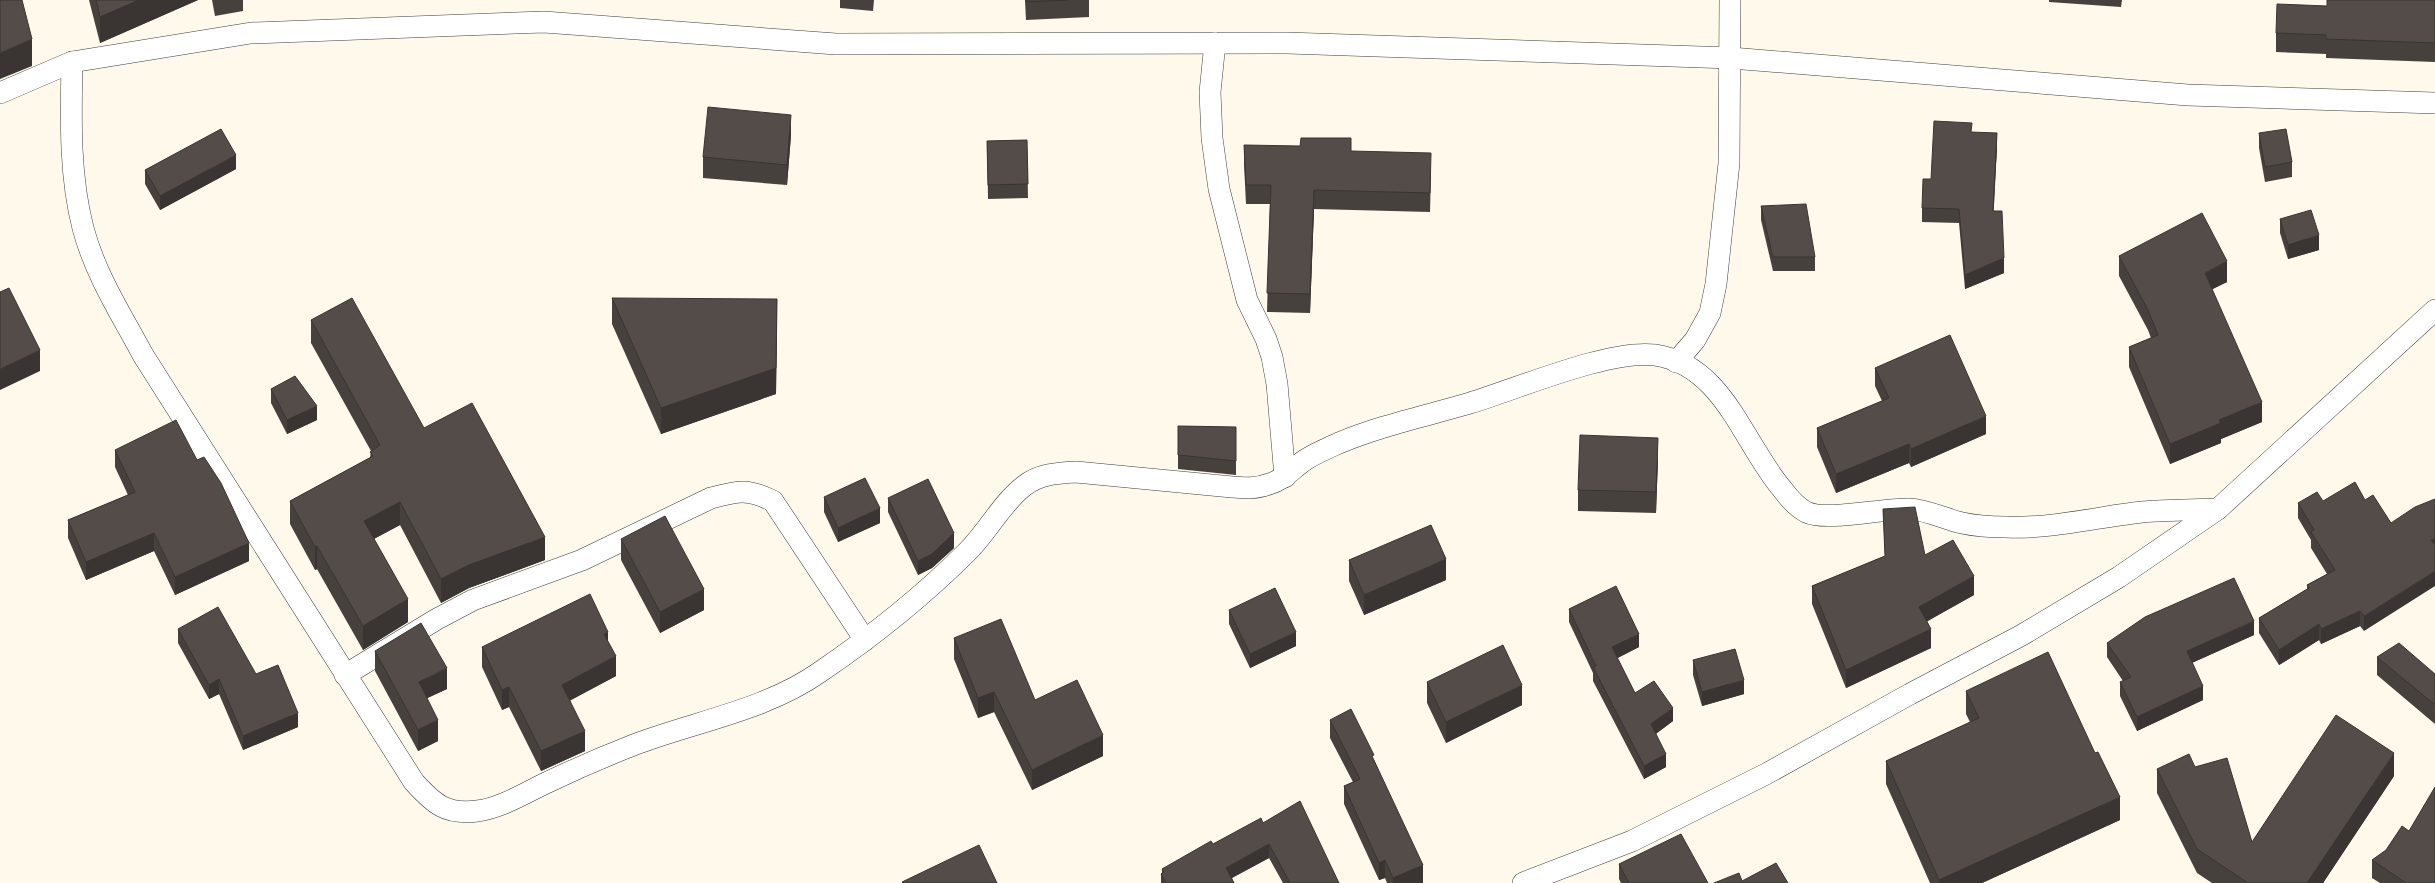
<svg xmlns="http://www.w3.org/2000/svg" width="2435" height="883" viewBox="0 0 2435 883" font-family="'IBM Plex Serif',serif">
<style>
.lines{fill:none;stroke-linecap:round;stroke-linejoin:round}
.minor-casing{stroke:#3e3e3e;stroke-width:22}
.minor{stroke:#fff;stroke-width:21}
.wall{fill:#47413e}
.shaded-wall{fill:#3a3532}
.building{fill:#534c48;stroke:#3a3532}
</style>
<rect width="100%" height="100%" fill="#fef9ea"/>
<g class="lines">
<g class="minor-casing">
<g id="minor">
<polyline points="1215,43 1210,92 1212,138 1219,189 1247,300 1266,339 1272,357 1277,384 1285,477"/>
<path d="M72 62C71 117 69 174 83 228 95 274 121 314 143 355L414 782C434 804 446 815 477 811 501 808 525 793 546 783 575 769 605 756 636 744 697 721 766 710 820 672 873 636 923 596 968 551 988 531 1002 503 1024 486 1039 474 1057 473 1076 472L1232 487C1244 488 1257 489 1269 484 1284 480 1293 468 1305 460 1316 453 1328 448 1339 443 1382 425 1426 416 1470 403 1517 389 1609 349 1655 355 1724 365 1743 444 1783 490 1789 498 1797 507 1806 512 1827 522 1883 508 1910 509 1927 510 1945 519 1962 523 1976 526 1992 527 2006 527 2051 529 2097 517 2142 512 2167 510 2193 510 2218 509"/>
<polyline points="0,93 72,62 251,33 544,22 836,44 1287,43 1731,58 2188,95 2435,103"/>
<polyline points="1676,362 1695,340 1710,313 1716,284 1729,163 1730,0"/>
<path d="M345 675 437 619 473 600 582 560 711 498C738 491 747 488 773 501L865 640"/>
<polyline points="1523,883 1632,841 1766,774 1910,694 2022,635 2119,577 2218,509 2435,310"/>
</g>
</g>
<use href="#minor" class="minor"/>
</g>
<g class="wall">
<polygon points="89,0 198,0 100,43"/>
<polygon points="212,0 243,0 243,11 215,16"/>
<polygon points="840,0 874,0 873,11 840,8"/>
<polygon points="1025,0 1089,0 1089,17 1026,20"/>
<polygon points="2049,0 2122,0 2121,7 2049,2"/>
<polygon points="2435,0 2435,62 2326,58 2326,54 2276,52 2276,33 2327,6"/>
<polygon points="1972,132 1997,147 1993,211 2004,273 1965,289 1959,223 1922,222 1922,208 1931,179"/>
<polygon points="2259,133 2292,162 2292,177 2265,182 2259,148"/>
<polygon points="791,135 787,185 703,178 703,157"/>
<polygon points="1027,140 1028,198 988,199 987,141"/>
<polygon points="1244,145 1351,151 1431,172 1430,212 1314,209 1310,313 1267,312 1270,204 1246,204 1244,164"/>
<polygon points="236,169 160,210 145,184 145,170"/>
<polygon points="1761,206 1815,257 1815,271 1773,271 1761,220"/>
<polygon points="2280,219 2319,250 2288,259 2280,233"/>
<polygon points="2119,256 2227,282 2212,289 2262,422 2221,439 2221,443 2170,464 2129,367 2129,347 2151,338 2148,330 2119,276"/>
<polygon points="612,298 777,325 776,394 661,434 612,324"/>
<polygon points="311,320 424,428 545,560 469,588 441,603 400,525 374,539 408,622 363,650 317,569 315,570 290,524 290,501 370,458 371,451 311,343"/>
<polygon points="1875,368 1986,434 1911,467 1909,463 1836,493 1817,447 1817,428 1882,401 1875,386"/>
<polygon points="271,389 317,420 287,434 271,403"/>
<polygon points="1178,426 1236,427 1236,475 1178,469"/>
<polygon points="115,450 197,460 249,561 175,595 154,551 86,580 68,538 68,520 128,495 115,467"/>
<polygon points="1658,458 1656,513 1578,511 1578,490"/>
<polygon points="824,497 880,523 838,542 824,512"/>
<polygon points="888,498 954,548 932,568 918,575 888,512"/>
<polygon points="2365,500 2364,631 2360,626 2321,644 2319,640 2279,665 2259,633 2259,618 2307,589 2307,585 2327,574 2311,548 2311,540 2298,518 2298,503 2323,501"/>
<polygon points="1883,509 1925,555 1974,595 1927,621 1931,648 1846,688 1812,604 1812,586 1885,556"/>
<polygon points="621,539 704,610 660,633 621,560"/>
<polygon points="1349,560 1446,580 1364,615 1349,581"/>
<polygon points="1569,609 1639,647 1617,658 1635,693 1673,721 1656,734 1666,767 1644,779 1593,681 1593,673 1569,622"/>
<polygon points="1229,610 1296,646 1250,668 1229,624"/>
<polygon points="178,629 256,674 298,727 243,750 219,694 209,699 178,643"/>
<polygon points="2254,635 2192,663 2203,700 2137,731 2120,696 2120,682 2123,681 2107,657 2107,643"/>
<polygon points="954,638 1035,700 1103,756 1032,790 994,712 978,718 954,659"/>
<polygon points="608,642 616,676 570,700 585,751 541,771 509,707 502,710 482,667 482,647"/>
<polygon points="375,651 447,689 427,698 438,741 418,751 375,671"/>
<polygon points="2377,657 2435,674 2435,724 2377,675"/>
<polygon points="1693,660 1744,694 1702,706 1693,675"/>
<polygon points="1427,682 1522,705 1446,743 1427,703"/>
<polygon points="1966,691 2120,820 1982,883 1930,883 1886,784 1886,761 1970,722 1966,714"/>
<polygon points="1330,720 1374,760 1423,883 1387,883 1385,878 1379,880 1344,804 1344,786 1353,782 1330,738"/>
<polygon points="2195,767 2252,842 2394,776 2323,883 2212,883 2197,873 2157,793 2157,769"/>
<polygon points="1263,823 1339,883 1283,883 1269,858 1232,878 1234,883 1161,883 1161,874 1162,873 1162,869 1213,844"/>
<polygon points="2372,860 2435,883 2380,883 2372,878"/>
<polygon points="1619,864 1708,883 1621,883 1619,879"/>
</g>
<g class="shaded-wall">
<polygon points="139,0 198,0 100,43 100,17"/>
<polygon points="32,39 32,66 0,79 0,53"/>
<polygon points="791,115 791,135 787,185 787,165"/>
<polygon points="1997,133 1997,147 1993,225 1993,211"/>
<polygon points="236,155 236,169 160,210 160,196"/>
<polygon points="1314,190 1314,209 1310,313 1310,294"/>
<polygon points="2319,235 2319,250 2288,259 2288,245"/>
<polygon points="2004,258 2004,273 1965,289 1965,275"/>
<polygon points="2227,261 2227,282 2205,293 2205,273"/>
<polygon points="777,299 776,394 661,434 661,408"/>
<polygon points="40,350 40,371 0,390 0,369"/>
<polygon points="2262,402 2262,422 2221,439 2221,443 2170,464 2170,444 2219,420"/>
<polygon points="317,406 317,420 287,434 287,420"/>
<polygon points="1986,416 1986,434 1911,467 1911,449"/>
<polygon points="1658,438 1658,458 1656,513 1656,492"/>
<polygon points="1909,444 1909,463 1836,493 1836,474"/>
<polygon points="400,502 400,525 364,544 364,521"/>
<polygon points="880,508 880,523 838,542 838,528"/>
<polygon points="154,533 154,551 86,580 86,562"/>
<polygon points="954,533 954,548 932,568 918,575 918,561"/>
<polygon points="545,537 545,560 469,588 441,603 441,579 469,565"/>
<polygon points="2435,539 2435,554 2431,540"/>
<polygon points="249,543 249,561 175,595 175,577"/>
<polygon points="317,546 317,569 315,570 315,547"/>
<polygon points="1446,559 1446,580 1364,615 1364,595"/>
<polygon points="2435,571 2435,586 2364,631 2364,616"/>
<polygon points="1974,576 1974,595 1919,626 1919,607"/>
<polygon points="704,589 704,610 660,633 660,612"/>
<polygon points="408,599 408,622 363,650 363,626"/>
<polygon points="2360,611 2360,626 2321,644 2321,629"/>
<polygon points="2254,621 2254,635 2187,665 2187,651"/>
<polygon points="2319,624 2319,640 2279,665 2279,650"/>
<polygon points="1931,629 1931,648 1846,688 1846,670"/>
<polygon points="608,632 608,652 604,634"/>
<polygon points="1296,632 1296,646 1250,668 1250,654"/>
<polygon points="1639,634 1639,647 1612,661 1612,647"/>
<polygon points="616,656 616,676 562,705 562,685"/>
<polygon points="447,668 447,689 419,702 419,682"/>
<polygon points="219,679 219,694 209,699 209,685"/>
<polygon points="1744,680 1744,694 1702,706 1702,692"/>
<polygon points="1522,685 1522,705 1446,743 1446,722"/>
<polygon points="2203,686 2203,700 2137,731 2137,717"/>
<polygon points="509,687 509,707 502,710 502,690"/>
<polygon points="994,692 994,712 978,718 978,698"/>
<polygon points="1673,708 1673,721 1651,737 1651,724"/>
<polygon points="298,713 298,727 243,750 243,736"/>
<polygon points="438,720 438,741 418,751 418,730"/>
<polygon points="585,731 585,751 541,771 541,751"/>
<polygon points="1103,735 1103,756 1032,790 1032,770"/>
<polygon points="2394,753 2394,776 2323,883 2307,883"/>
<polygon points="1666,754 1666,767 1644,779 1644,766"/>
<polygon points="2120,797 2120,820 1982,883 1939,883 1939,880"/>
<polygon points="1269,844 1269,858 1226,881 1226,868"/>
<polygon points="1385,860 1385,878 1379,880 1379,863"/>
<polygon points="1423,865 1423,883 1393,883 1393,878"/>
</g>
<g class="building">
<polygon points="0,0 22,0 32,39 0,53"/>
<polygon points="96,0 139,0 100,17"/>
<polygon points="1026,0 1068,0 1026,2"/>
<polygon points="2327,0 2435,0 2435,43 2326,39 2326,35 2276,33 2277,4 2327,6"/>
<polygon points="708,107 791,115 787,165 703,157"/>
<polygon points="1934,121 1972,123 1971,132 1997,133 1993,211 2002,211 2004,258 1965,275 1959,209 1922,208 1923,179 1931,179"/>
<polygon points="221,129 236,155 160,196 145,170"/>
<polygon points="2286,129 2292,162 2265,167 2259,133"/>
<polygon points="1301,138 1351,138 1351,151 1431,153 1430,193 1314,190 1310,294 1267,293 1271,185 1246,185 1244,145 1300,146"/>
<polygon points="1027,140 1028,184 988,185 987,141"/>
<polygon points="1806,204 1815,257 1773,257 1761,206"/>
<polygon points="2311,210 2319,235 2288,245 2280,219"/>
<polygon points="2202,213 2227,261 2205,273 2262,402 2219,420 2221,423 2170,444 2129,347 2158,335 2148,310 2119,256"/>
<polygon points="9,288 40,350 0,369 0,292"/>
<polygon points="352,298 424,428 472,403 545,537 469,565 441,579 400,502 364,521 408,599 363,626 317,546 315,547 290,501 373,456 370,452 380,445 311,320"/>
<polygon points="612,298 777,299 776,368 661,408"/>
<polygon points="1950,335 1986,416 1911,449 1909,444 1836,474 1817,428 1889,398 1875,368"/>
<polygon points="295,376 317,406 287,420 271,389"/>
<polygon points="176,420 197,460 204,457 221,483 249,543 175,577 154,533 86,562 68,520 135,492 115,450"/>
<polygon points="1178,426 1236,427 1236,461 1178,455"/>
<polygon points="1580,435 1658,438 1656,492 1578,490"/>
<polygon points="865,478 880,508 838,528 824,497"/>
<polygon points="928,479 954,533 932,554 918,561 888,498"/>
<polygon points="2355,482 2365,500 2373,495 2391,523 2415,507 2435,499 2435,539 2431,540 2435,545 2435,571 2364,616 2360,611 2321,629 2319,624 2279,650 2259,618 2309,588 2307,585 2335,570 2311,532 2314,530 2298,503 2317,492 2323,501"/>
<polygon points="1915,507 1925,555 1953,540 1974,576 1919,607 1931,629 1846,670 1812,586 1885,556 1883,509"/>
<polygon points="665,516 704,589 660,612 621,539"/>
<polygon points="1431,525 1446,559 1364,595 1349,560"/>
<polygon points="2234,578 2254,621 2187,651 2203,686 2137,717 2120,682 2131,677 2107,643 2145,617"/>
<polygon points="1616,586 1639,634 1612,647 1635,693 1654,681 1673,708 1651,724 1666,754 1644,766 1593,667 1596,666 1569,609"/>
<polygon points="1275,588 1296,632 1250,654 1229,610"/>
<polygon points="590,594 608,632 604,634 616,656 562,685 585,731 541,751 509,687 502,690 482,647"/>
<polygon points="218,607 256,674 278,665 298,713 243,736 219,679 209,685 178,629"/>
<polygon points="1001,619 1035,700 1077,680 1103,735 1032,770 994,692 978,698 954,638"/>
<polygon points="421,623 447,668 419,682 438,720 418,730 375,651"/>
<polygon points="2399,643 2435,674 2435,705 2377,657"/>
<polygon points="1503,645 1522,685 1446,722 1427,682"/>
<polygon points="1735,649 1744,680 1702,692 1693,660"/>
<polygon points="2048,652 2095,753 2098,752 2120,797 1939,880 1886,761 1979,718 1966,691"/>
<polygon points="1351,709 1374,755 1372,756 1423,865 1393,878 1385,860 1379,863 1344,786 1360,779 1330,720"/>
<polygon points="2336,715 2394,753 2307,883 2248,883 2197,849 2157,769 2189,754 2195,767 2227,758 2252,842"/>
<polygon points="2435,787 2435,883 2406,883 2372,860 2386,850 2402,826 2409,831"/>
<polygon points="1300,801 1339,883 1290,883 1269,844 1226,868 1234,883 1166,883 1161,874 1164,872 1162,869 1211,841 1213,844 1261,818 1263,823"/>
<polygon points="1681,834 1708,883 1629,883 1619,864"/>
<polygon points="979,845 997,883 903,883 902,882"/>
<polygon points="1776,863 1788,883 1714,883 1739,873 1742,881"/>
</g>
</svg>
